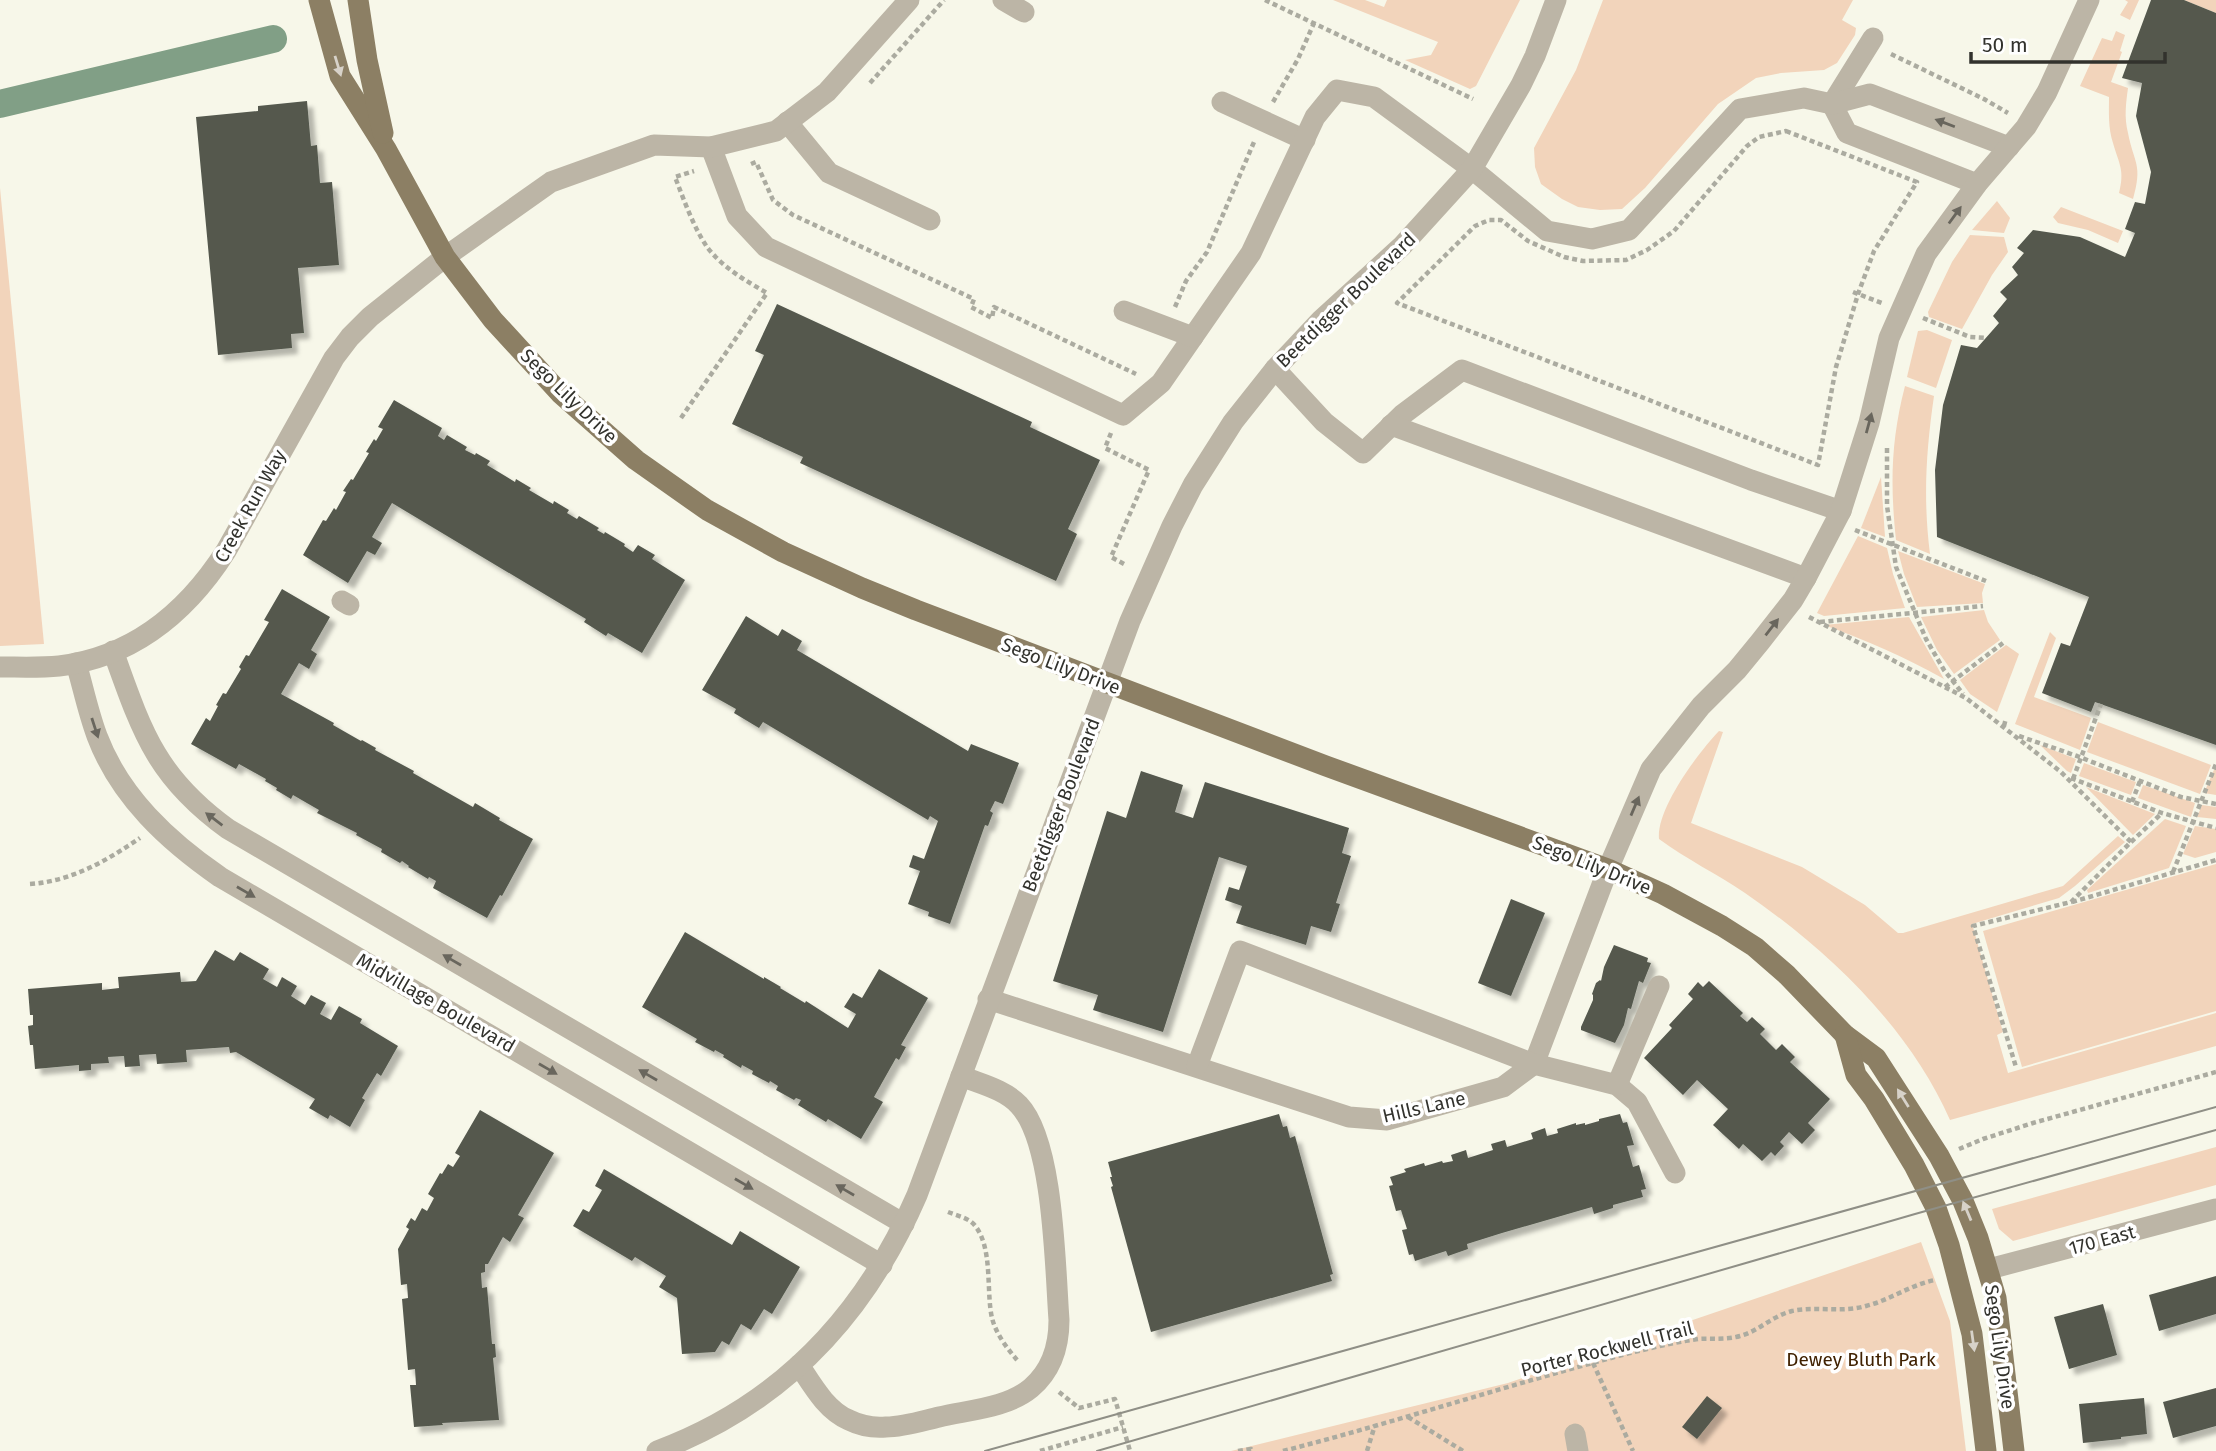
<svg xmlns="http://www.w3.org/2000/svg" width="2216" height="1451" viewBox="0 0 2216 1451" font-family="'Fira Sans',sans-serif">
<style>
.green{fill:#f2d4bb}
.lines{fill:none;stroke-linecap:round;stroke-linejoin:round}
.canal{stroke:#819f86;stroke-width:28}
.building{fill:#54594e;filter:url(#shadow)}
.path{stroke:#ababa0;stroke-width:4.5;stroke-dasharray:5 3.5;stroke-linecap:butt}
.minor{stroke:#bcb5a6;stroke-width:21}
.major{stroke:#8c7f64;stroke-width:21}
.tram{stroke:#8f8f86;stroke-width:2}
.oneway{fill:#d7d2c9}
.oneway2{fill:#69665d}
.labels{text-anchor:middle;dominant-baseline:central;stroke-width:7;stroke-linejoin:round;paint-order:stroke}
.street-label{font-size:19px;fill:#32322d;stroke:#fff}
.park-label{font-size:19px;fill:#402202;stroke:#fff}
</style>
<defs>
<filter id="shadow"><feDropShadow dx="6" dy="6" stdDeviation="2" flood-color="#0004"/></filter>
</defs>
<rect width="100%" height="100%" fill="#f7f7e9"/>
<g class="green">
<polygon points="1333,0 1365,0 1384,7 1387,0 1520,0 1476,86 1470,89 1405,60 1431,55 1438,42"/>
<polygon points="1603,0 1853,0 1842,20 1856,28 1855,35 1837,63 1824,70 1781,73 1756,78 1718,104 1645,188 1622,209 1600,210 1578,207 1562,199 1541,184 1535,167 1534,148 1576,70"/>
<polygon points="2125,0 2139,0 2130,20 2120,15 2128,2"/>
<polygon points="2184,0 2216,0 2216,13"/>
<path d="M2116 31 2125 35 2120 51 2122 52 2111 82 2128 88C2126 103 2124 117 2128 133 2134 164 2143 164 2133 199L2119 193C2125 170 2119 164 2113 143 2108 128 2109 112 2109 97L2080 86 2102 38 2112 41Z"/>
<polygon points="0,188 44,644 0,646"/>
<polygon points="1997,201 2010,218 2004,233 1972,230"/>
<polygon points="2061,207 2123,231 2118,243 2088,230 2058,223 2053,217"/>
<polygon points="1970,235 2004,237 2008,252 1992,275 1962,329 1929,317 1928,312 1952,262"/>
<polygon points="1927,330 1952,340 1936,388 1907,377 1918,331"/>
<path d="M1905 386 1934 396C1926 451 1923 499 1930 554L1896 540C1890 484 1891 440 1905 386Z"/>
<polygon points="1881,477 1885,537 1861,528"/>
<polygon points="1858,536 1887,548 1893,574 1905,608 1824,616 1817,613"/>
<polygon points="1898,551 1985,584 1982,593 1983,603 1917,607 1904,574"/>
<polygon points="1984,610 1988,622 2000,640 1954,674 1937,650 1921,617"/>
<path d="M1909 617 1944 679C1905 657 1866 640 1824 625Z"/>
<polygon points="2050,632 2056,638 2034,697 2091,718 2080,750 2015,724"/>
<polygon points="2006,645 2019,654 1997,712 1970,694 1960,680"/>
<polygon points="2098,722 2211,765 2200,794 2087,752"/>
<path d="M1719 731 1723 732 1691 823 1802 867 1865 905 1898 933H1903L2063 886 2118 836 2125 842 2075 886 2059 898 1972 924 2003 1032 1997 1035 2008 1073 2216 1013V1046L1950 1120C1909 1027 1828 950 1745 893 1717 874 1686 859 1659 839 1656 809 1698 753 1719 731Z"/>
<polygon points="2040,745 2076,759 2071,773 2067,771"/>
<polygon points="2084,763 2136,782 2131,795 2079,776"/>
<polygon points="2216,765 2216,795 2204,793"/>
<polygon points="2143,785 2195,803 2191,817 2138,798"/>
<polygon points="2086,787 2155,814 2133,835"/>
<polygon points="2202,805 2216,807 2216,819 2197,817"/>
<polygon points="2165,819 2186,826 2169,868 2088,893 2087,890"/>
<polygon points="2195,826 2216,829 2216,852 2195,858 2183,854"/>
<polygon points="2216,864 2216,1011 2022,1067 1983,931"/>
<polygon points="2216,1147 2216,1185 2013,1241 1999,1229 1992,1209"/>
<polygon points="1921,1242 1950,1321 1966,1451 1231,1451 1508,1383"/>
</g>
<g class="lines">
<polyline class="canal" points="0,104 273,39"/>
</g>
<g class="building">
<polygon points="2151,0 2184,0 2216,13 2216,745 2095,702 2091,712 2042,693 2061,643 2070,646 2089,597 1937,537 1935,470 1943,405 1961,345 1977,348 1999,323 1993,316 2007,299 2000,292 2018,275 2012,267 2024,253 2017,248 2033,230 2080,237 2125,257 2135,233 2125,229 2135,202 2145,204 2151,172 2136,116 2142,83 2122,78"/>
<polygon points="307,101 311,146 317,145 320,183 332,182 339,265 298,268 304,333 291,334 292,348 218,355 196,117 258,111 258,106"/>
<polygon points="777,304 1032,422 1030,427 1100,460 1068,529 1077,534 1056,581 800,463 803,457 732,424 764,355 755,351"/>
<polygon points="394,400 442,428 438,436 444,440 447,435 467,447 465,450 475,455 476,453 490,461 487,465 515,482 516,479 531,488 529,490 553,504 554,501 569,510 567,513 577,519 579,516 599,528 597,530 604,534 605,532 625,544 624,546 633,552 638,545 655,555 652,559 685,580 642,653 608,633 606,636 584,622 586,619 392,503 372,537 382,543 375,555 367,551 348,583 303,555 323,520 326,521 334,508 336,510 346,492 343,491 351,479 353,480 369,453 366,452 374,439 376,441 383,429 378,427"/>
<polygon points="282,589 330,617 311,650 317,654 309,669 299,663 281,694 334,723 333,725 361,741 362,740 376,748 375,750 414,771 413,773 473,807 475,803 500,818 499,820 533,839 502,896 500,895 487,918 433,888 436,881 429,877 428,879 408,867 409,866 402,861 400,863 381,852 382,849 356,835 357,833 317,813 319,810 293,795 291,799 276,790 277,788 265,781 266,779 239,764 236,769 191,744 206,718 210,721 218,706 216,705 223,693 226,694 241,669 239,667 246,655 249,656 269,622 264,620"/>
<polygon points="746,616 778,636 782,629 802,641 797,650 968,751 971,744 1019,763 1003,804 995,801 990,811 993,813 988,826 985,825 950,924 928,916 929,912 908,904 920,871 909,867 913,855 924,859 938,821 930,816 928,820 763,722 759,728 734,713 736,709 702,690"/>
<polygon points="1141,771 1183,785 1175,812 1193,818 1205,782 1349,828 1342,853 1351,856 1336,903 1340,904 1331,932 1311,926 1306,945 1236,923 1242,906 1225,900 1229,887 1239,890 1247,866 1219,857 1163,1032 1093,1010 1098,995 1053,981 1107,811 1126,818"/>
<polygon points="1511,899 1545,913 1511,996 1478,983"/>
<polygon points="685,932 764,979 764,977 781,987 780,988 805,1003 806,1001 848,1028 856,1014 844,1007 853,993 862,998 879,969 928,998 901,1045 906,1047 899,1060 896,1058 874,1097 883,1102 861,1139 828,1119 826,1122 798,1105 801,1100 796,1098 794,1100 776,1090 778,1086 770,1081 769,1083 752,1074 753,1071 742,1065 741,1068 723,1057 724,1055 715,1050 714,1052 695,1042 697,1039 642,1007"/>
<polygon points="1614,945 1648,958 1647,962 1651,963 1643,983 1639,981 1631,1009 1628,1008 1624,1025 1615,1043 1581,1030 1581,1027 1593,1000 1593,995 1592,994 1596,983 1600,980 1601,981 1604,967"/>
<polygon points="215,950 234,961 240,952 269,969 263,979 277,987 282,977 297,986 291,996 305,1005 311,995 326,1003 320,1014 331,1020 339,1006 362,1019 360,1023 398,1046 381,1076 377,1073 362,1098 365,1100 350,1127 330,1115 328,1119 309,1108 315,1099 236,1052 230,1053 229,1047 186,1050 187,1062 157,1064 156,1054 139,1055 140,1066 125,1067 124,1056 108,1057 109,1063 91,1064 91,1070 79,1071 79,1065 35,1069 33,1045 30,1045 28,1026 33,1025 33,1015 30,1015 28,989 102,983 102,990 119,988 118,977 180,972 181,982 196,981"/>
<polygon points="1709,981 1743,1013 1740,1016 1747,1022 1752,1017 1765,1029 1760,1034 1776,1050 1782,1044 1795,1057 1790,1062 1830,1099 1808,1123 1815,1130 1802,1144 1789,1132 1780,1142 1784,1146 1775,1156 1771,1152 1762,1161 1743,1144 1739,1149 1713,1125 1728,1109 1697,1080 1683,1095 1644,1058 1672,1028 1669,1025 1693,999 1688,994 1698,982 1703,987"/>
<polygon points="480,1110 554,1153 518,1215 524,1218 510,1242 503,1237 488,1264 485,1264 485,1272 481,1273 482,1288 487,1287 492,1344 495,1344 496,1357 493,1358 499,1420 442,1423 443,1425 414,1427 410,1385 416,1385 415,1369 408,1370 402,1299 408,1298 407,1284 401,1285 398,1249 409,1229 406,1227 411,1218 415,1221 422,1208 427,1211 434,1198 428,1194 440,1173 442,1174 448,1164 453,1167 460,1156 455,1153"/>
<polygon points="1279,1114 1283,1127 1287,1126 1290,1138 1295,1136 1333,1274 1330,1275 1332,1281 1151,1332 1111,1187 1113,1186 1110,1177 1112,1177 1108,1162"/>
<polygon points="1620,1114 1623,1123 1627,1122 1634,1145 1627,1146 1633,1167 1639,1165 1646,1189 1641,1190 1643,1197 1613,1205 1613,1208 1594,1214 1592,1207 1502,1233 1467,1244 1468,1249 1448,1256 1446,1251 1415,1261 1413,1254 1409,1255 1402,1230 1407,1229 1401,1210 1396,1211 1389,1186 1393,1185 1390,1177 1406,1172 1404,1169 1424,1163 1425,1166 1442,1161 1443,1163 1453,1161 1451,1155 1466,1150 1468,1158 1493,1150 1491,1144 1505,1140 1507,1147 1533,1139 1531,1133 1545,1128 1547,1136 1558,1133 1557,1129 1576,1123 1576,1125 1585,1123 1585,1125 1599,1121 1599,1119"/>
<polygon points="604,1169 732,1245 740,1231 800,1267 772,1314 764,1309 751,1330 741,1324 729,1345 722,1341 715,1352 682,1354 677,1298 659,1287 666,1276 635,1257 632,1261 573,1226 583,1209 589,1212 602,1190 595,1186"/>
<polygon points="2216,1276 2216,1314 2159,1331 2149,1295"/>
<polygon points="2103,1304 2117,1355 2069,1369 2054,1317"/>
<polygon points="2216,1388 2216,1426 2173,1438 2163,1402"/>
<polygon points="1707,1396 1722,1408 1697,1439 1682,1427"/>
<polygon points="2144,1398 2147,1434 2121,1437 2121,1439 2083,1443 2079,1404"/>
</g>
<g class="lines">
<g class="path">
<polyline points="1265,0 1473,99"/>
<polyline points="1891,54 1984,99 2008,113"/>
<polyline points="870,83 944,0"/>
<polyline points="1273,102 1298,59 1314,23"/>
<polygon points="1786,131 1917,182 1874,251 1858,294 1836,367 1818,465 1397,303 1475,226 1489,220 1501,220 1528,241 1564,257 1583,261 1626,260 1647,250 1674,231 1747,146 1759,137"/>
<polyline points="751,164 756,162 773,200 793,215 974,299 971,307 992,318 994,307 1136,374"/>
<polyline points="1853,292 1882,303"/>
<polyline points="1175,307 1186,281 1207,252 1254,142"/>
<polyline points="1923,318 1970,337 1986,338"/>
<path d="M681 418 767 293C746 281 722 267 707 247 693 226 684 200 675 177L694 171"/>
<polyline points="1111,433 1105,448 1149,470 1111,557 1126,565"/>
<polyline points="1887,448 1887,506 1896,567 1926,639 1944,670 1963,694"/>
<polyline points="1855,530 1986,581"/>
<polyline points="1809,617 1966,698 2061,772 2131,842 2071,902 1973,926 2016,1067"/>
<polyline points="1820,622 1983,606"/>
<polyline points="1945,687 2003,643"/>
<polyline points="2004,726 2006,718"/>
<polyline points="2019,736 2077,756 2181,797 2216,804"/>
<polyline points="2071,778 2162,813 2216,828"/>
<polyline points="2073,779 2101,704"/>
<polyline points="2132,802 2140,781"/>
<polyline points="2131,842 2162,813"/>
<polyline points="2173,872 2216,764"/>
<path d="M30 884C72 881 106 861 140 838"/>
<polyline points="2072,902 2216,860"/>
<polyline points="1959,1149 1983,1139 2033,1123 2216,1072"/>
<path d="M948 1212C958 1216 970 1218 976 1227 993 1250 986 1292 992 1318 996 1334 1007 1348 1017 1360"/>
<polyline points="1593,1363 1633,1451"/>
<polyline points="1059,1392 1079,1408 1115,1399 1130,1451"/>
<polyline points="1408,1417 1463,1451"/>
<polyline points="1040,1451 1123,1427"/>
<polyline points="1238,1451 1251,1449 1252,1451"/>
<path d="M1283 1451C1400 1421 1514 1383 1630 1353 1652 1348 1675 1342 1698 1339 1712 1338 1726 1340 1740 1336 1759 1331 1772 1316 1792 1311 1816 1306 1841 1313 1866 1306 1890 1300 1910 1285 1935 1280"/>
<polyline points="1367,1451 1375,1425"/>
</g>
<g class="minor">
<polyline points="1003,0 1024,12"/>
<polyline points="1222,102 1305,140"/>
<polyline points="1832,104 1847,133 1977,184"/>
<polyline points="1832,104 1873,38"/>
<polyline points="787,122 829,173 930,220"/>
<polyline points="711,147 737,216 766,247 1123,415 1161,383 1251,253 1315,117 1337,90 1374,97 1472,169 1547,231 1592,239 1629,230 1740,109 1804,98 1832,104 1870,94 2009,147"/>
<polyline points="1124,311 1193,337"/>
<polyline points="1275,369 1324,422 1363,453 1402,415 1462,370 1751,480 1841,511"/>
<polyline points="1391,425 1806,578"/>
<polyline points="342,601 349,605"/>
<path d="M113 651C142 732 156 777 228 829L904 1224"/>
<path d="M76 663C83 687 88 712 97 736 120 797 168 841 220 877L882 1265"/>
<path d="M0 667C19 667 40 668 59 666 133 657 187 612 226 551L334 358 350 337 370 317 445 257 551 182 654 145 711 147 776 131 827 92 909 0"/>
<polyline points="988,999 1349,1117 1387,1120 1503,1087 1534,1064 1608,869 1651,769 1701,706 1737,670 1760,642 1793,600 1806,578 1841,511 1869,423 1889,338 1926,254 1977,184 2026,127 2047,92 2089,0"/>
<polyline points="1197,1066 1240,951 1534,1064 1617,1085 1637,1102 1675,1173"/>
<polyline points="1617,1085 1659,986"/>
<polyline points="1989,1269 2216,1209"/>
<path d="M799 1365C813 1386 826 1410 849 1420 861 1426 874 1428 886 1427 904 1427 922 1421 939 1417 969 1410 1007 1408 1031 1388 1051 1371 1059 1346 1059 1320 1055 1267 1054 1142 1019 1105 1004 1089 980 1084 961 1076"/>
<polyline points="1575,1434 1578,1451"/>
<path d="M657 1451C781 1405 865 1315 917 1195L1130 621 1172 526 1193 485 1233 422 1275 369 1321 320 1402 246 1472 169 1521 85 1535 56 1556 0"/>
</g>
<g class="major">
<polyline points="319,0 340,76 386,149 445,257 493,320 560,393 636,460 707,510 783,552 862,588 916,610 1326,766 1608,869 1663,894 1722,926 1755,947 1787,975 1845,1035 1876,1058 1939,1156 1963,1201 1978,1238 1996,1298 2014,1451"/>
<polyline points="358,0 367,60 383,133"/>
<polyline points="1845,1035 1856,1075 1874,1099 1914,1165 1936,1208 1949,1245 1972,1334 1986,1451"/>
</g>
<g class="tram">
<polyline points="985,1451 2216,1107"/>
<polyline points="1097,1451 1915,1214 2216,1130"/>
</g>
</g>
<defs><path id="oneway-solid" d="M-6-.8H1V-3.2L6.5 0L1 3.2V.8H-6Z" transform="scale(1.75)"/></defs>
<g class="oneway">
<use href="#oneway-solid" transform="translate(338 66) rotate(73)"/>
<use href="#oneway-solid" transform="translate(1903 1098) rotate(-122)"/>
<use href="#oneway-solid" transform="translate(1967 1211) rotate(-113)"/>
<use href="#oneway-solid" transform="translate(1973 1341) rotate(82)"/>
</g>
<g class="oneway2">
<use href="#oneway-solid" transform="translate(1945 123) rotate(-159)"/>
<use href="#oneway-solid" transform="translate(1955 215) rotate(-54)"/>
<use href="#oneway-solid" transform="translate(1869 423) rotate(-75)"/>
<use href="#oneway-solid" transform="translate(1772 627) rotate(-52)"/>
<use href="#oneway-solid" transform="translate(95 728) rotate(72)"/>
<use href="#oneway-solid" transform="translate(1635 806) rotate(-67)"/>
<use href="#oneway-solid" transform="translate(214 819) rotate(-143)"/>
<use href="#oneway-solid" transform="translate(246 892) rotate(30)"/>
<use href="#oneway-solid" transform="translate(452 960) rotate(-150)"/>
<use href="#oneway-solid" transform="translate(548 1069) rotate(30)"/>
<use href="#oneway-solid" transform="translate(648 1075) rotate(-150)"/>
<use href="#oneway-solid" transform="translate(744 1184) rotate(30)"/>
<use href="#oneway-solid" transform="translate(845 1190) rotate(-150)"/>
</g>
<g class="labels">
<g class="street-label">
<text transform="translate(1346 300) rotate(-44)">Beetdigger Boulevard</text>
<text transform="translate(569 396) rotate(44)">Sego Lily Drive</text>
<text transform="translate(250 506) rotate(-61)">Creek Run Way</text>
<text transform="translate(1061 666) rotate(21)">Sego Lily Drive</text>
<text transform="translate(1061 805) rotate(-69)">Beetdigger Boulevard</text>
<text transform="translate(1592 865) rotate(22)">Sego Lily Drive</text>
<text transform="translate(436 1003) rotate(30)">Midvillage Boulevard</text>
<text transform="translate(1424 1107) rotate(-13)">Hills Lane</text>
<text transform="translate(2102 1240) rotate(-15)">170 East</text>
<text transform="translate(2000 1347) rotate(82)">Sego Lily Drive</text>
<text transform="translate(1607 1349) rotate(-14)">Porter Rockwell Trail</text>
</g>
<g class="park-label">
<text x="1861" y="1359">Dewey Bluth Park</text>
</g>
</g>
<path d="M1971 52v10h194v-10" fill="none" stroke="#32322d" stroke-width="3.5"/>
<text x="1982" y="52" font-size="21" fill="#32322d" stroke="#ffffff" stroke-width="5" paint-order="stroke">50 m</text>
</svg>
